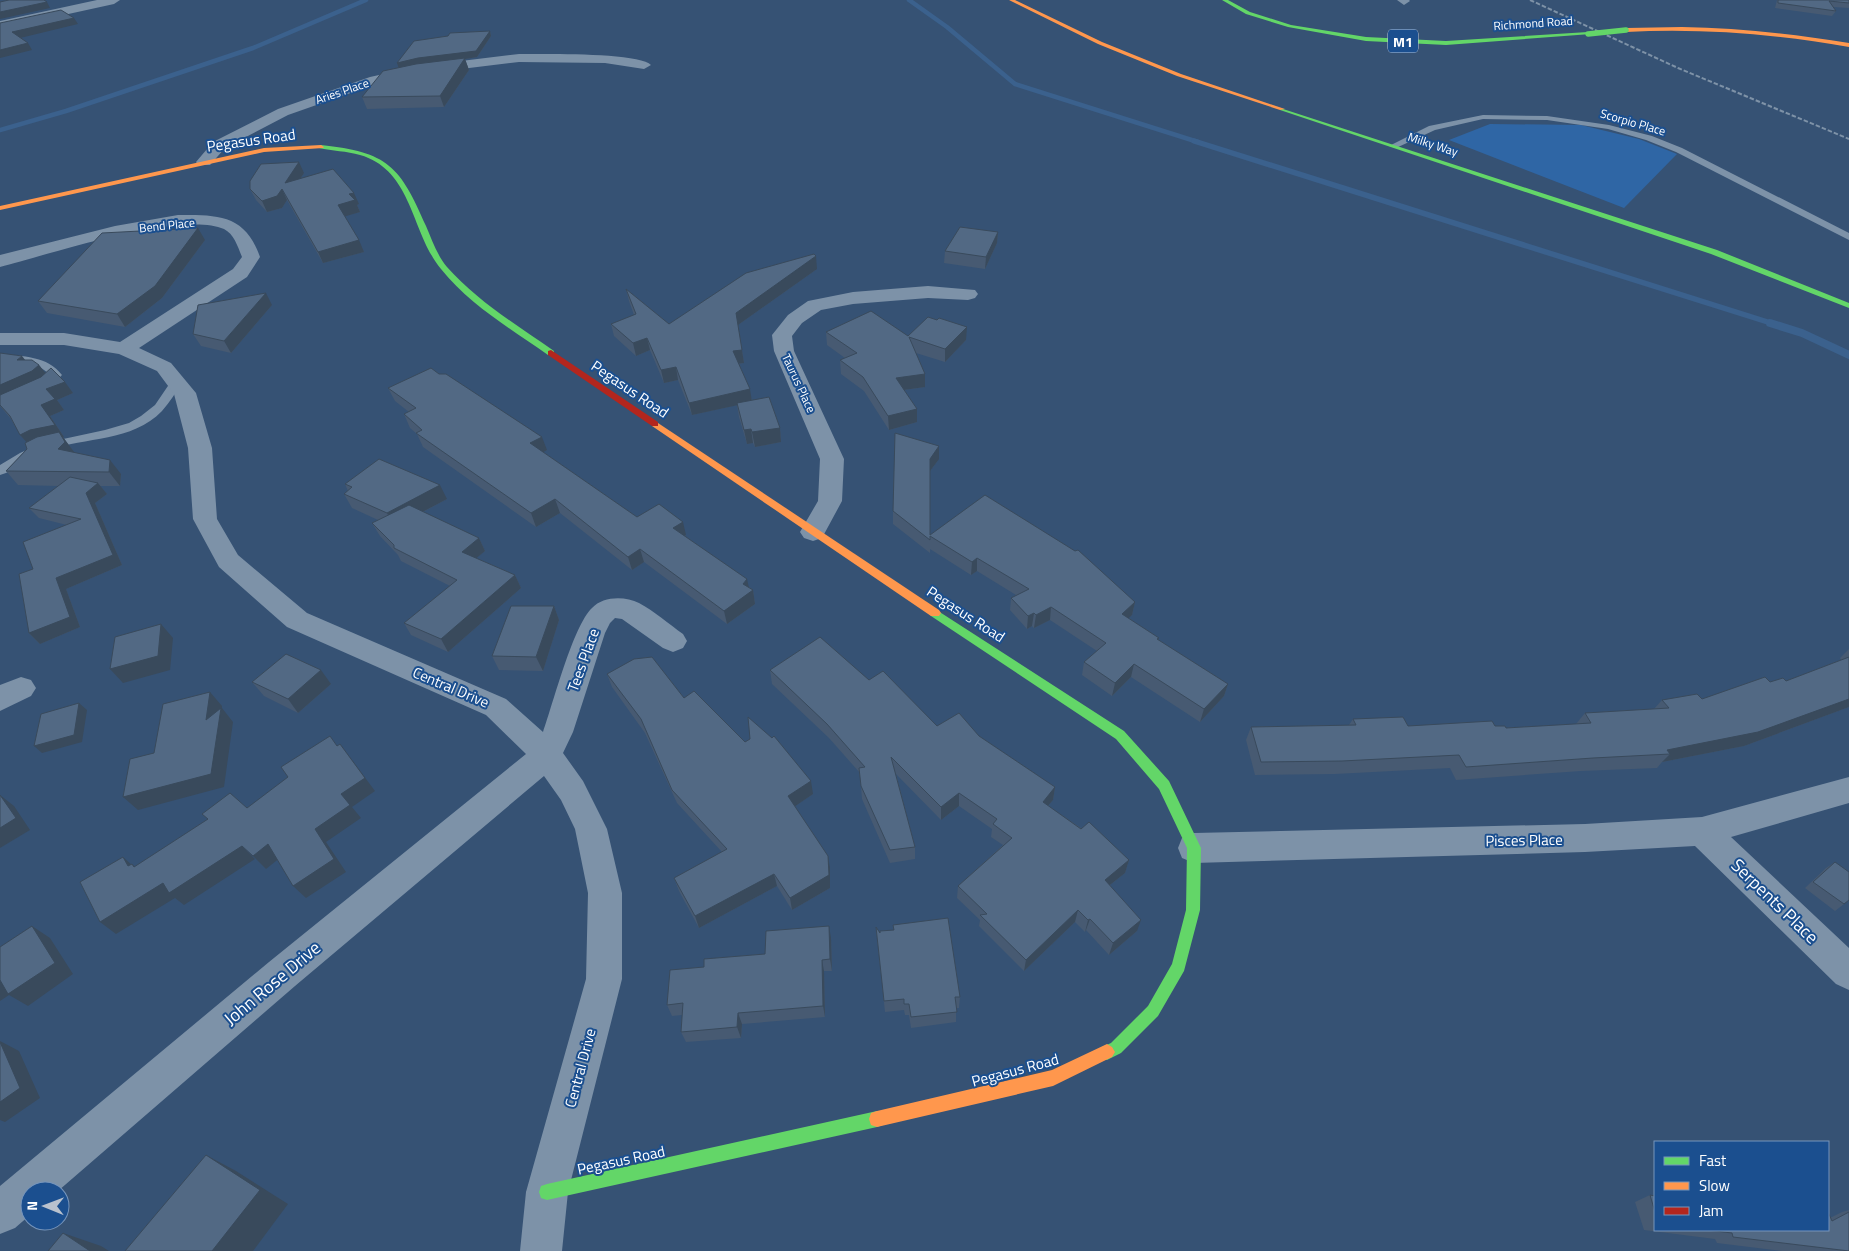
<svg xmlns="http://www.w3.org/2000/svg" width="1849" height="1251" viewBox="0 0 1849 1251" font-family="'Titillium Web',sans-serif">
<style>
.green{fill:#2f66a5}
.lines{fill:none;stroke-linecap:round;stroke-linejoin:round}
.stream-far2{stroke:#3b618d;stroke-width:4.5}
.stream-far1{stroke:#3b618d;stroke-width:5.5}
.stream{stroke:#3b618d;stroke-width:8}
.lane{fill:#7d92a8;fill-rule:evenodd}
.street{fill:#7d92a8;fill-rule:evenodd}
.fast{fill:#63d668;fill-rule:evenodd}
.slow{fill:#ff974d;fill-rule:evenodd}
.jam{fill:#b3261e;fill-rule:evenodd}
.rail{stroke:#7e92a7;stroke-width:2;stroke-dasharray:4.5 2;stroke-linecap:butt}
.fast-bridge{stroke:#63d668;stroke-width:5.5}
.wall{fill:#475a72}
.shaded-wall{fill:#394a5c}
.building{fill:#526984;stroke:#394a5c}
.labels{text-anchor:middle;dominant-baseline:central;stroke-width:4;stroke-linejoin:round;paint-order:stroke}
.far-street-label{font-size:12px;fill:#fff;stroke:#1b4f8f}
.shield{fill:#1b4f8f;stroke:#bbcadd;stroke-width:1}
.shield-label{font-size:14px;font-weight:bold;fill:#fff}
.street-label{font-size:15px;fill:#fff;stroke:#1b4f8f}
.near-street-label{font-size:18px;fill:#fff;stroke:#1b4f8f}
</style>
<rect width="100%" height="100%" fill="#365274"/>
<polygon class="green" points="1490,124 1581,125 1639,139 1677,154 1624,208 1449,140"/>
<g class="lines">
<g class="stream-far2">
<polyline points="909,0 947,27 1015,84 1198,142"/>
<polyline points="0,130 66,111 253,48 366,0"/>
</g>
<polyline class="stream-far1" points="1194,141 1774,324"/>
<polyline class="stream" points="1770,323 1802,333 1849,355"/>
<g class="lane">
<polygon points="1483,115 1547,116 1609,125 1652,136 1682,148 1849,233 1849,240 1676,152 1646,140 1608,129 1547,120 1483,119 1435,130 1396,148 1389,146 1429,126"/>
<path d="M0 354C22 356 48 356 62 375L53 384H45L43 382 50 375C37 361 17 362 0 360Z"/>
<path d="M176 378 182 382C176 392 170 402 162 411 132 442 86 437 48 450 31 456 16 471 0 475V465L20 453 40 444 105 430 129 423 141 416 155 405 172 380Z"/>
</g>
<g class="street">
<polygon points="97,0 120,0 114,4 0,29 0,21"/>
<polygon points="1397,0 1409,0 1410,1 1404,5"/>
<path d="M519 54C540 54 640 52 651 65L644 69 605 63 519 62 420 74 379 83 288 115 225 148 210 165H198L196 162 213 142 278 109 370 77 420 66Z"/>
<path d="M178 215C218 215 245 214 260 257L247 277 139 348 171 363 196 393 212 448 217 519 238 555 307 613 506 699 543 732C553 704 573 626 592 608 603 596 625 596 639 603 654 611 669 624 683 634L687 641 683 648 673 652 663 648 622 619 615 618 610 623 605 633 573 732 563 753 583 781 607 829 622 893V979L568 1192 562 1251H520L526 1192 586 979 588 893 575 829 561 800 544 776 295 986 58 1191H30V1215L15 1228 0 1234V1186L269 962 526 754 486 715 287 627 219 567 193 519 188 448 174 394 157 371 119 354 64 345H0V333H64L120 342 233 269 242 257C238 247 234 234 224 229 181 210 47 255 0 267V255L115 226Z"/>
<polygon points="928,286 975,290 978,294 975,298 968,300 928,298 853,304 821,310 802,323 792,336 794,351 844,459 842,501 822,538 813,541 804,538 800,532 818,501 820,459 774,351 772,335 788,315 808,301 853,292"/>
<polygon points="21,677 31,680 36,688 31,696 0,711 0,685"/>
<polygon points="1849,777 1849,803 1731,837 1849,948 1849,990 1836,984 1695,846 1585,852 1194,863 1182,858 1178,848 1182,838 1194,833 1585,824 1702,817"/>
</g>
<g class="fast">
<polygon points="1222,0 1228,0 1250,12 1291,25 1366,37 1446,41 1588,32 1591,34 1446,45 1366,41 1288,27 1246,14"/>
<polygon points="1280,108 1717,250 1849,303 1849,308 1711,254 1280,110"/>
<path d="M321 145C388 152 400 166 426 226 432 240 437 255 447 267 477 301 517 325 554 351V355H548C511 329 470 305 441 269 411 233 413 170 360 155 347 151 332 151 319 148L318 147Z"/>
<polygon points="935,609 1124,731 1169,781 1201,848 1200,910 1184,971 1158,1016 1121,1053 1107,1060 1102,1057 1099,1052 1102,1047 1111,1043 1148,1006 1172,964 1186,910 1187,848 1159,789 1116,739 931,616 929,613 931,610"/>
<polygon points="877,1111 883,1113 885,1119 883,1125 877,1127 547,1200 541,1198 539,1192 541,1186 547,1184"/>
</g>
<g class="slow">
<polygon points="1009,0 1015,0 1102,42 1181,74 1285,109 1280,110 1177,76 1098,44"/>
<path d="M1682 27C1738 28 1794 34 1849 43V47C1775 34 1701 28 1626 32L1623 30 1626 28Z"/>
<polygon points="321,145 324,147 323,148 264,152 0,210 0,206 264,148"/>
<polygon points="655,421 939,610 941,613 939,616 931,616 652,426 652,422"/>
<polygon points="1107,1044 1112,1047 1115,1052 1112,1057 1053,1086 877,1127 871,1125 869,1119 871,1113 877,1111 1052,1070"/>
</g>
<polygon class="jam" points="551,350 658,422 658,426 652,426 548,355 548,351"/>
<polyline class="rail" points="1530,0 1678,68 1849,139"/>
<polyline class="fast-bridge" points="1588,34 1626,30"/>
</g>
<g class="wall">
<polygon points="1777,0 1849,0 1849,8 1833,7 1836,11 1832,16 1775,8"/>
<polygon points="490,31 491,36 477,57 465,59 469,70 444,107 367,109 362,97 399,68"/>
<polygon points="304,173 300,179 359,204 357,205 360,212 344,216 364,252 323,263 287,200 282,208 267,212 256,200 250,189"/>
<polygon points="998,232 997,243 985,269 944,263 945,251"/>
<polygon points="205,240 162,298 125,327 47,313 38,301"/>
<polygon points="817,269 738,325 744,363 738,364 752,400 780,428 781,442 755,447 753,443 747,444 739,417 737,405 692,415 678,380 664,383 650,350 636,356 614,336 611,324 634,315 629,301 626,289 669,324"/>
<polygon points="272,305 231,353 201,346 193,334"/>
<polygon points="826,332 908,336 966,340 945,362 916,353 925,374 925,387 904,390 917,409 917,422 889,430 864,391 841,374 840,360 845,358 827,345"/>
<polygon points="0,353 39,365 45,373 73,393 57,400 64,410 50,416 64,437 63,437 74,453 121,474 120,486 100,486 107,494 95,503 122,565 66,589 80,627 40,644 29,633 33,569 67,525 39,518 29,508 59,486 18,485 6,471 27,449 27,442 20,435 11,419 0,406"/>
<polygon points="388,388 547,450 543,452 637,517 686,535 685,536 753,590 755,604 727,624 644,562 632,570 560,513 536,527 423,447 417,434 410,428 404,414 409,412 395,401"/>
<polygon points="939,459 930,471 930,535 1135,602 1132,615 1128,618 1158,640 1228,684 1224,696 1200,722 1131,677 1112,696 1082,675 1084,662 1097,651 1050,620 1034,628 1032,626 1027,629 1010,610 1011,598 1016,595 977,571 971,575 930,549 930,553 893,524 893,511"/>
<polygon points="345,484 447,499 423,512 479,538 485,551 476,558 515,575 521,588 448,652 411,635 404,623 450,586 401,561 398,555 380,536 372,523 378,520 352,508 344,494 348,491"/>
<polygon points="554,606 559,620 543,671 499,670 492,656"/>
<polygon points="1849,649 1849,707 1744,746 1662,762 1657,768 1581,771 1456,780 1450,768 1335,774 1255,775 1246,740 1251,727 1349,725 1353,719 1408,726 1495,726 1506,728 1576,724 1585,713 1654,709 1662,700 1702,699 1770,682 1786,681 1841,660 1840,658"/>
<polygon points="770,670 869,680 937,726 979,736 1055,787 1053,800 1048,806 1129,860 1125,873 1110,885 1137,931 1109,955 1086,930 1085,932 1075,922 1024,971 979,926 980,920 957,898 958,886 1003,845 991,837 992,829 959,806 941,820 896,774 915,847 915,859 890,863 862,799 860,773 829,738 772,684"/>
<polygon points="607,674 684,698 745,742 813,794 795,806 830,868 830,888 792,910 777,886 699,928 679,891 674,878 722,852 677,803 645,733 612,687"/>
<polygon points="252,682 331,684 298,713 264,696"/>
<polygon points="1835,862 1844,904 1835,911 1805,888 1826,868"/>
<polygon points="876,928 880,933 960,997 959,1008 956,1008 956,1022 911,1028 909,1015 905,1015 904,1010 885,1012"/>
<polygon points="831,938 832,971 824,971 825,1017 742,1024 741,1038 686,1042 681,1032 682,1015 672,1016 667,1005 704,967 765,954"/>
<polygon points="1650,1195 1655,1196 1655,1230 1828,1230 1830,1218 1842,1212 1849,1210 1849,1251 1782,1251 1717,1243 1715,1239 1644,1230 1635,1202"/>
</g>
<g class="shaded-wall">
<polygon points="47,2 50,8 0,19 0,12"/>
<polygon points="74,18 78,24 16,39 12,32"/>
<polygon points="490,31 491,36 477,57 465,59 469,70 444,107 440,96 399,69 397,63"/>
<polygon points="28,43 32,50 0,58 0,50"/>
<polygon points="299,162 304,173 290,194 285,183"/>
<polygon points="282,189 287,200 282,208 267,212 262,201"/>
<polygon points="354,193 359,204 357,205 360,212 343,217 338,205 349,194"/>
<polygon points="198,228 205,240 162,298 125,327 117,314"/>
<polygon points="998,232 997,243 985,269 986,257"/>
<polygon points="359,240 364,252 323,263 318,252"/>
<polygon points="816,256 817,269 738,325 744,363 735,364 733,351 736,313"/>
<polygon points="266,293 272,305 231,353 224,341"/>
<polygon points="967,327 966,340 945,362 945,349"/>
<polygon points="647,338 650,350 636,356 633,343"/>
<polygon points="22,356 30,366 17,360"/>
<polygon points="39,365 47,375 0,399 0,385"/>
<polygon points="676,367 678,380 664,383 661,370"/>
<polygon points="925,374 925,387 896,391 896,378"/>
<polygon points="65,382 73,393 57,400 64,410 50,416 64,437 63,437 77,456 30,446 20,435 41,405 46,389"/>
<polygon points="750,389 752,402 692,415 689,403"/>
<polygon points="917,409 917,422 889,430 888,416"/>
<polygon points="780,428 781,442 755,447 752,432"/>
<polygon points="751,429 753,443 747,444 744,430"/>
<polygon points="542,437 547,450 535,457 530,443"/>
<polygon points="939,446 939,459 930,471 930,459"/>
<polygon points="110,460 121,474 120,486 109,472"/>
<polygon points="98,483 107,494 95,503 122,565 66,589 80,627 40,644 29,633 56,578 113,555 86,493"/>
<polygon points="440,485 447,499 394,527 387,513"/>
<polygon points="555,499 560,513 536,527 531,513"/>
<polygon points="683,522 686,535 677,541 673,528"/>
<polygon points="479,538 485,551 468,565 462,552"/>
<polygon points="640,549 644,562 632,570 628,557"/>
<polygon points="977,558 977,571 971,575 972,562"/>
<polygon points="515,575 521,588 448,652 441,639"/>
<polygon points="747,579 750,592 753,590 755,604 727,624 724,611"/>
<polygon points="1135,602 1132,615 1119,627 1122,614"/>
<polygon points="554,606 559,620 543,671 536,657"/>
<polygon points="1051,607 1050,620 1034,628 1036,615"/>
<polygon points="1034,613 1032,626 1027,629 1028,616"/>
<polygon points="161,624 173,638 170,670 123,683 110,669"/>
<polygon points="1134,664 1131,677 1112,696 1115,683"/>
<polygon points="321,670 331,684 298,713 288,699"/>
<polygon points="1228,684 1224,696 1200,722 1204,709"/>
<polygon points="210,692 222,706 222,708 233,722 224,787 138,810 123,797 206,720"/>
<polygon points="1849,699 1849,707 1744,746 1662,762 1670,754 1667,750"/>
<polygon points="79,703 87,710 82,742 42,753 34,746"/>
<polygon points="340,744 375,791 352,807 361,818 326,842 346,872 306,898 293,886 315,829 341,794"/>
<polygon points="811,781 813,794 791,809 788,796"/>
<polygon points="1055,787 1053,800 1040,815 1043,802"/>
<polygon points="959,793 959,806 941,820 941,807"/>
<polygon points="0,795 14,806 30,830 0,848"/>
<polygon points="268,844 281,857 266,869 253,856"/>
<polygon points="242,846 255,859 184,905 175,898 116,934 100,922 163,883"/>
<polygon points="828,856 830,868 830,888 792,910 790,898"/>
<polygon points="123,857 133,866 132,864 147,877 128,866"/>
<polygon points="1129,860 1125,873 1101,892 1105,880"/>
<polygon points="774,874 777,886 699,928 695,916"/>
<polygon points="1078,910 1075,922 1024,971 1026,960"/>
<polygon points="1090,919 1086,930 1085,932 1088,920"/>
<polygon points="1141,920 1137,931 1109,955 1113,943"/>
<polygon points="32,926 50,938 73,974 28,1006 9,995 0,1001 0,979"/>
<polygon points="829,926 831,938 832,971 830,959"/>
<polygon points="822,960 824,971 825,1017 823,1006"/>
<polygon points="738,1013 742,1024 741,1038 737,1027"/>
<polygon points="0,1041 19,1051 40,1098 5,1122 0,1120"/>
<polygon points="206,1155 236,1171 288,1204 253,1251 212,1251"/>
<polygon points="63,1233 101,1246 109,1251 90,1251"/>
</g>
<g class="building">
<polygon points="9,0 44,0 47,2 0,12 0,2"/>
<polygon points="1778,0 1849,0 1849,3 1829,1 1836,11 1778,3"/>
<polygon points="61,10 74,18 12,32 28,43 0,50 0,23"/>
<polygon points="490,31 476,51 418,58 397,63 414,41 448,36 450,33"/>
<polygon points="465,58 440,96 362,97 383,71 416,64"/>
<polygon points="299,162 285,183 333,169 354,193 349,194 355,200 338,205 359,240 318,252 282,189 277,196 262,201 250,189 250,181 261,164"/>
<polygon points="960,227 998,232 986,257 945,251"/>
<polygon points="198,228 155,286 117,314 38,301 102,233"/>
<polygon points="814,254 816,256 736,313 742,350 733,351 750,389 689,403 676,367 661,370 647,338 633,343 611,324 636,314 626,289 669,324 746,273"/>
<polygon points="266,293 224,341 193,334 198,305"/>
<polygon points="871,311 908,336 928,317 937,320 939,318 967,327 945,349 909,337 925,374 896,378 917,409 888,416 863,377 840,360 857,353 826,332"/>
<polygon points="0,353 22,356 17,360 32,360 39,365 32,371 0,385"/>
<polygon points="51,368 65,382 46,389 55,399 41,405 55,425 30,430 20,435 10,416 0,405 0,395 41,377"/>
<polygon points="431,368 439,374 446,374 542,437 530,443 637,517 659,504 683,522 673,528 747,579 743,584 753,590 724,611 640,549 628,557 555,499 531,513 416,433 422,430 404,414 416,408 388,388"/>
<polygon points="769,397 780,428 752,432 751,429 744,430 737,403"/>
<polygon points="59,432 65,442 58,449 110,460 109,472 6,471 27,449 25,443 37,437"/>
<polygon points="895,433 939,446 930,459 930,535 985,495 1075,551 1078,550 1135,602 1122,614 1159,638 1157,639 1228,684 1204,709 1134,664 1115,683 1084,662 1106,643 1051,607 1036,615 1034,613 1028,616 1011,598 1029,589 977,558 972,562 930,536 930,540 893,511"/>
<polygon points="379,459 440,485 387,513 344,494 352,487 345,484"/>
<polygon points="70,477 98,483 86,493 113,555 56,578 70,617 29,633 19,574 33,569 23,542 81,519 29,508"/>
<polygon points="409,505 479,538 462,552 515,575 441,639 404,623 457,580 394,548 394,545 372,523"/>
<polygon points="511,606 554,606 536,657 492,656"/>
<polygon points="161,624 158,656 110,669 115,637"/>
<polygon points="820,637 869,680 883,671 937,726 959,713 979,736 1055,787 1043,802 1081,829 1089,822 1129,860 1105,880 1141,920 1113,943 1090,919 1088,920 1078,910 1026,960 980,915 987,914 958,886 1012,838 993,824 997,819 959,793 941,807 891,757 915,847 890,850 861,786 859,768 865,767 827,724 770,670"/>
<polygon points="286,654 321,670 288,699 252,682"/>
<polygon points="652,657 684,698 694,691 745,742 750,739 748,717 772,738 774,736 811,781 788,796 828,856 829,875 790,898 774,874 695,916 674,878 727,849 672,790 641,719 607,674 634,659"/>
<polygon points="1849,657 1849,699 1758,732 1667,750 1670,754 1593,758 1466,767 1459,755 1342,761 1261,762 1251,727 1356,725 1353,719 1403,717 1408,726 1492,721 1495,726 1505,726 1506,728 1591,723 1585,713 1669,708 1662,700 1697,694 1702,699 1765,677 1770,682 1783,678 1786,681"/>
<polygon points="210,692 206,720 221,708 211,774 123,797 130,759 154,753 163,704"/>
<polygon points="79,703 74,735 34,746 41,714"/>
<polygon points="330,736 337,746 340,744 365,778 341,794 350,805 315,829 334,859 293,886 268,844 253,856 242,846 169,893 163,883 100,922 80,882 123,857 128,866 132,864 134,867 208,819 202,814 230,793 247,808 288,777 281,767"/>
<polygon points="0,795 16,818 0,828"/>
<polygon points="1835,862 1849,872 1849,900 1844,904 1813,882"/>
<polygon points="948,918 960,997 955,997 957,1012 911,1017 909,1004 904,1004 904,999 884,1001 876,927 880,933 880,931 894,930 893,925"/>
<polygon points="32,926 55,963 8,994 0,980 0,947"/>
<polygon points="829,926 830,959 822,960 823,1006 738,1013 737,1027 681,1032 683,1003 667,1005 670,970 704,967 704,959 765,954 766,931"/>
<polygon points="0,1042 20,1088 0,1102"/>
<polygon points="206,1155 260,1190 212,1251 125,1251"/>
<polygon points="1650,1195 1655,1196 1655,1212"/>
<polygon points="1828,1212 1832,1221 1849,1212 1849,1251 1733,1237 1732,1233 1707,1230 1828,1230"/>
<polygon points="63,1233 90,1251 48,1251"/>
</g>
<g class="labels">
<g class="far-street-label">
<text transform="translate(1533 23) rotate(-4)">Richmond Road</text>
<text transform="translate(342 91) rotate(-19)">Aries Place</text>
<text transform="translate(1633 122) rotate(16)">Scorpio Place</text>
<text transform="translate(1433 144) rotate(18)">Milky Way</text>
<text transform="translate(167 225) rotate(-6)">Bend Place</text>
<text transform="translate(799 383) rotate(65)">Taurus Place</text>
</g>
<rect class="shield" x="1388" y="29.5" width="30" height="23" rx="4"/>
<g class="shield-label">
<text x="1403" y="41">M1</text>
</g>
<g class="street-label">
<text transform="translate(251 140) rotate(-8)">Pegasus Road</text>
<text transform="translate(630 389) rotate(34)">Pegasus Road</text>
<text transform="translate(966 614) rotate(33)">Pegasus Road</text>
<text transform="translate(583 660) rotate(-70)">Tees Place</text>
<text transform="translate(451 687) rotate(23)">Central Drive</text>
<text transform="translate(1524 840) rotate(-1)">Pisces Place</text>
<text transform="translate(580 1068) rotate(-75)">Central Drive</text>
<text transform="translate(1015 1070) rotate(-15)">Pegasus Road</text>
<text transform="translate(621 1160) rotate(-12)">Pegasus Road</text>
</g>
<g class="near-street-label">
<text transform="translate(1775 901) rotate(44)">Serpents Place</text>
<text transform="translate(272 983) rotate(-40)">John Rose Drive</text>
</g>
</g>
<rect x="1654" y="1141" width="175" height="90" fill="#1b4f8f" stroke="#7695bc"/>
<rect x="1664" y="1157" width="25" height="8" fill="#63d668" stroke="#7695bc"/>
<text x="1699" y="1166" font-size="15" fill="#ffffff">Fast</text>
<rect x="1664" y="1182" width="25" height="8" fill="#ff974d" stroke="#7695bc"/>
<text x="1699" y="1191" font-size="15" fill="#ffffff">Slow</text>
<rect x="1664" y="1207" width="25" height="8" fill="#b3261e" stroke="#7695bc"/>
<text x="1699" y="1216" font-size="15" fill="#ffffff">Jam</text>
<g transform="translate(45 1206) rotate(271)"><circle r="24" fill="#1b4f8f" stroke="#7695bc"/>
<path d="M0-4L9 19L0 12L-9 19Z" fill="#b9c2ce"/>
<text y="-8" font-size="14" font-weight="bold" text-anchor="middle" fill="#ffffff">N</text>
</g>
</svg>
